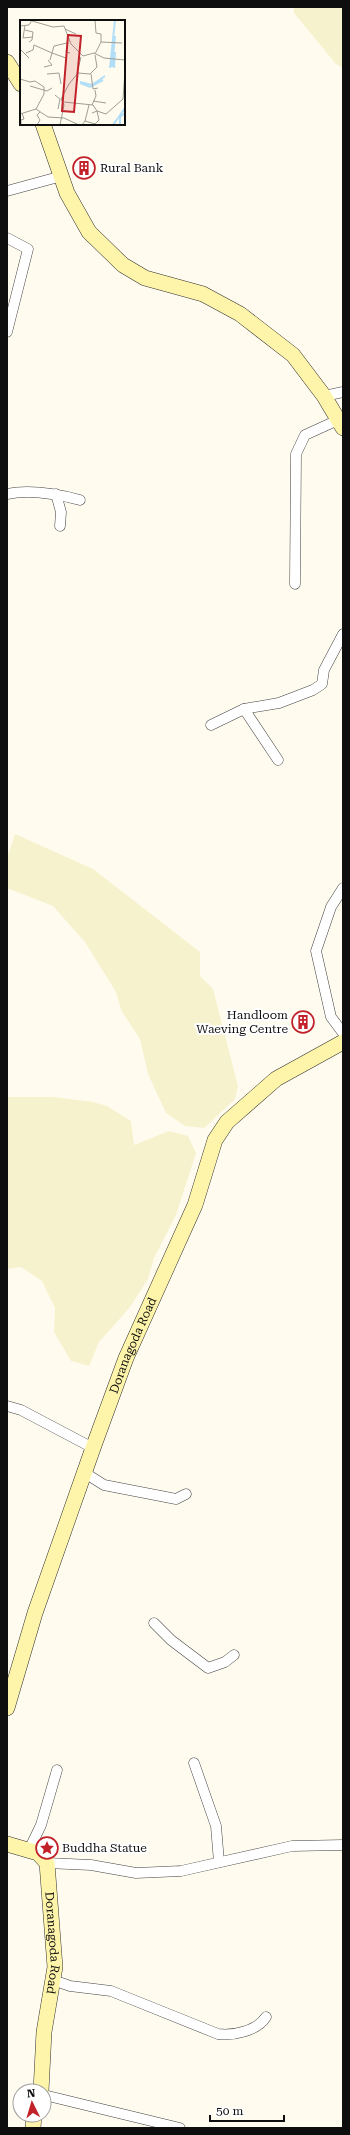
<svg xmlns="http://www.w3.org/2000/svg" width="350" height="2135" viewBox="0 0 350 2135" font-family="'Roboto Serif',serif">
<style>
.farmland{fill:#f6f2ce}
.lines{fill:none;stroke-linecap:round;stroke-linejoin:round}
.street-casing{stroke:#414141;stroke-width:11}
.secondary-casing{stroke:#303030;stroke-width:16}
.street{stroke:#fff;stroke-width:10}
.secondary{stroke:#fff5aa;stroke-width:15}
.labels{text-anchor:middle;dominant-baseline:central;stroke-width:4;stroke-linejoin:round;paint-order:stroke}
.poi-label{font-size:12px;fill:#0e0e0e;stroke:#fff;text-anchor:start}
.street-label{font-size:12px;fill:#0e0e0e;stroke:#fff}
.inset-river{fill:none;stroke:#b2def8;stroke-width:2}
.inset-road{fill:none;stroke:#9f9d95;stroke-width:1}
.view{fill:#c22129;fill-opacity:0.15;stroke:#c22129;stroke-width:2}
.inset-edge{fill:none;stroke:#0e0e0e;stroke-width:2}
</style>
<rect width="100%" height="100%" fill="#fffcef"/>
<g class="farmland">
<polygon points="294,7 343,7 343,68 336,64 294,13"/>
<polygon points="15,834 93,869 200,952 200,976 213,989 238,1086 235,1099 204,1128 185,1126 166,1113 148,1074 140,1039 121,1010 116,992 85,942 53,906 7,888 7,858"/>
<polygon points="7,1097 54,1097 93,1102 107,1106 131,1121 134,1145 169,1131 188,1136 196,1153 176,1215 154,1258 148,1279 130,1307 99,1342 89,1366 71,1361 54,1332 55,1308 42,1281 21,1267 7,1269"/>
</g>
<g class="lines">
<g class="street-casing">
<g id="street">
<polyline points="7,191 62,176"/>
<polyline points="7,238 28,249 7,332"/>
<polyline points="324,396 343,392"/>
<path d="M7 494C31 489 57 494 80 500"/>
<polyline points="56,494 61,512 60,526"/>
<polyline points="295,584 296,454 305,435 338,420"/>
<polyline points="244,709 278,760"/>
<polyline points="211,725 244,709 279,703 313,690 322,684 324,670 343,634"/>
<polyline points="343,888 331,907 316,951 331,1017 343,1033"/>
<polyline points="7,1406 21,1410 93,1448"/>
<polyline points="85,1473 104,1485 176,1499 186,1494"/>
<polyline points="154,1623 171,1640 208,1668 225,1662 234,1655"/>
<polyline points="194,1763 216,1826 219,1862"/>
<polyline points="29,1850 41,1825 57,1770"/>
<polyline points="47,1863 91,1865 136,1873 181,1871 292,1846 343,1845"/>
<path d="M53 1980 70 1986 111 1991 218 2034C233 2036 257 2031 266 2017"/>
<polyline points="44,2095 180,2128"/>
</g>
</g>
<g class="secondary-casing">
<g id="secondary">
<polyline points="7,62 21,84"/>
<polyline points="43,124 67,193 89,232 123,265 145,278 203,294 240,314 293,355 324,396 343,428"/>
<path id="s1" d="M7 1708 35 1613 93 1448 126 1358 195 1205 215 1140 227 1122 276 1079 343 1042"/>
<path id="s2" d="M7 1844 38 1853 47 1863 55 1967 44 2032 41 2091"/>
<polyline points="33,2128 34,2115"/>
</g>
</g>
<use href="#street" class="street"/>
<use href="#secondary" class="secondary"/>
</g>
<defs>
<g id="building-ring" transform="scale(1.15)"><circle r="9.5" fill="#fff" stroke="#c22129" stroke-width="1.5"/><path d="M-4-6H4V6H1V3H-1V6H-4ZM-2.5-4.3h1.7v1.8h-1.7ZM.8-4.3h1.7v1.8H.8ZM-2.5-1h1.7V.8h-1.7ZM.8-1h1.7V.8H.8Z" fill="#c22129"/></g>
<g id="sight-ring" transform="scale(1.15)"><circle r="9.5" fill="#fff" stroke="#c22129" stroke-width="1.5"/><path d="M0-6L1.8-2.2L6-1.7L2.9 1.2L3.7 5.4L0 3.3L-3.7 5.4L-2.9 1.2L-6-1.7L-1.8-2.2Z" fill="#c22129"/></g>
</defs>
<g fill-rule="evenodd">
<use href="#building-ring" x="84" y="168"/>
<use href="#building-ring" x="303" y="1022"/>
<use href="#sight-ring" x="47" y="1848"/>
</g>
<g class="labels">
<g class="poi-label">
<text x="100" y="168">Rural Bank</text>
<text x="288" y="1015" text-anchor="end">Handloom<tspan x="288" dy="14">Waeving Centre</tspan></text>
<text x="62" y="1848">Buddha Statue</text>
</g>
<g class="street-label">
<text stroke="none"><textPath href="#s1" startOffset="384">Doranagoda Road</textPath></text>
<text stroke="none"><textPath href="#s2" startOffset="126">Doranagoda Road</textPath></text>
</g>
</g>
<g transform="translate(20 20)">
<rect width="105" height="105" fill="#fffcef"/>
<path class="inset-river" d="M92 47 95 16M90 48 95 0M94 48 95 32M60 62 72 65 85 56M60 63 70 67 83 60M93 105 105 88M100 105V97L105 93"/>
<path class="inset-road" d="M12 1 33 7 44 6 51 24 63 36 74 33 84 38 105 40M5 5 3 18 13 17M0 6 9 5 12 0M45 9 56 14M5 10 13 12 12 20 9 22M48 22 46 32 50 33M81 22 102 23M0 29 9 38M6 33 13 30 14 25 32 33 34 26 47 23M75 34 81 22V14L76 13 75 0M30 40 32 33 46 38M24 47 32 45 28 40M57 53 61 37M27 54 39 53 41 64M71 54 73 69 78 68M0 59 10 62 15 61 24 67V74L16 89M10 66 27 71 32 68M35 75 40 79 38 89M73 81 86 83M44 82 73 85 77 91 86 94 103 79 105 51M72 85 76 76 75 70M16 89 28 97 44 98 59 105M0 94 16 89M65 101 69 85M1 105V100L4 99 2 93M17 105 20 100 17 95 20 92M40 105 44 85 41 79 49 64 58 53 70 54 77 47 75 35M62 105 65 101 75 104 79 100 77 91 72 93"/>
<path class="view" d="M48 15 61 16 54 92 42 91Z"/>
<rect width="105" height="105" class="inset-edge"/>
</g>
<rect width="350" height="2135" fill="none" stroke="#0e0e0e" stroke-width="16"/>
<g transform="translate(32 2103) rotate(355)"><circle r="19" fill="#ffffff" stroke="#9f9f9f"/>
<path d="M0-3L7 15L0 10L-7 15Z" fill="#c22129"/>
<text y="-6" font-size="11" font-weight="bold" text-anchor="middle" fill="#0e0e0e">N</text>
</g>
<path d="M210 2115v6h74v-6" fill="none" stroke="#0e0e0e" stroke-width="2"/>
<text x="216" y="2115" font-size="12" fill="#0e0e0e" stroke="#ffffff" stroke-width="3" paint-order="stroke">50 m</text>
</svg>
